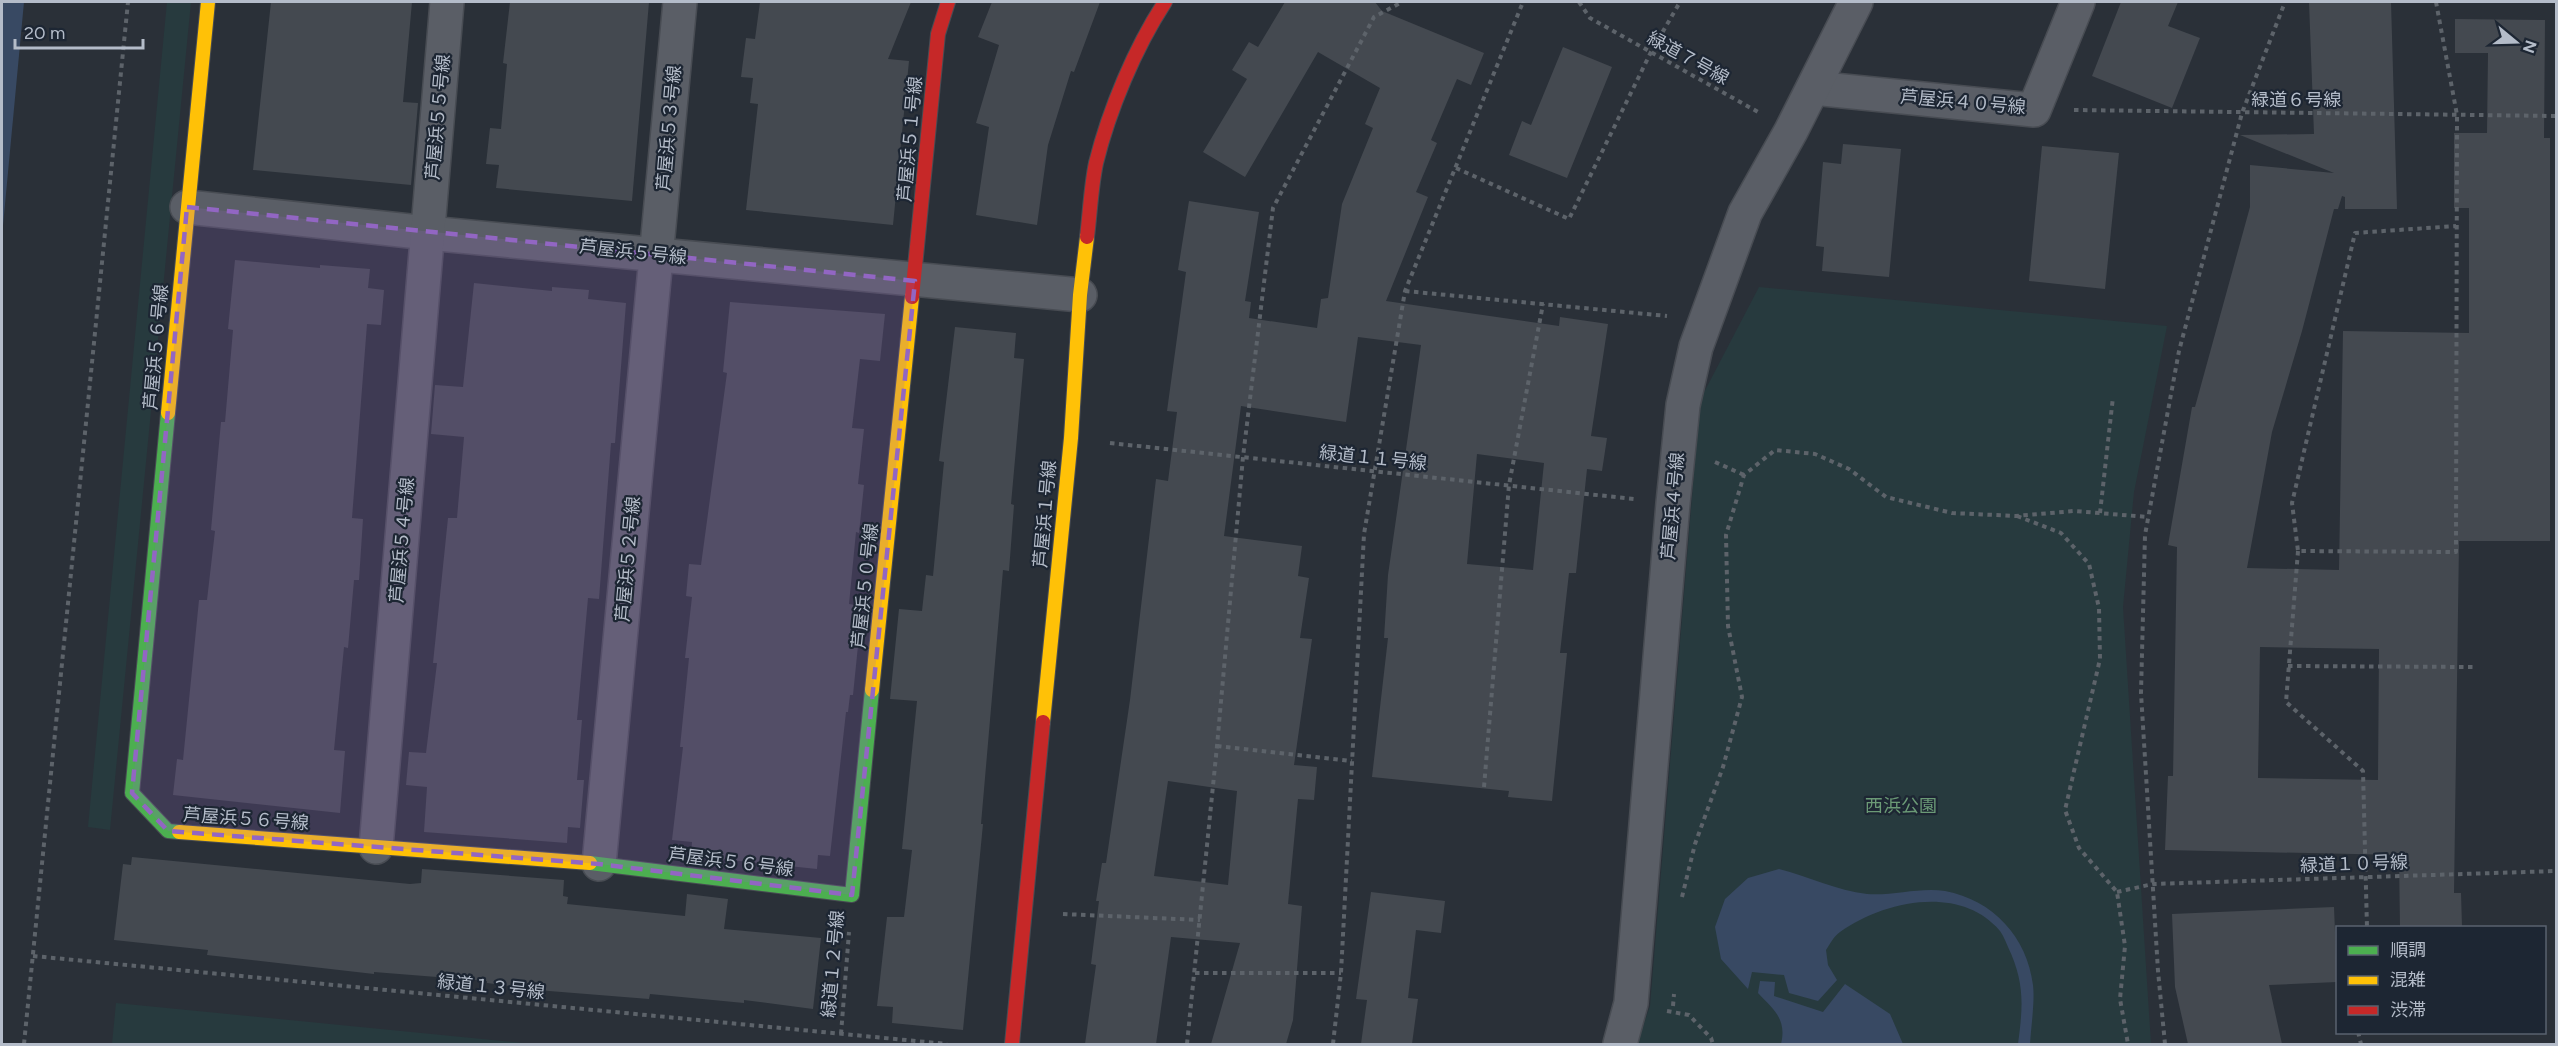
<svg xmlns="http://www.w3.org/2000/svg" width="2558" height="1046" viewBox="0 0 2558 1046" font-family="Figtree,'Noto Sans JP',sans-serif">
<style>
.green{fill:#273a3e}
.water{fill:#384963}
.building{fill:#444950;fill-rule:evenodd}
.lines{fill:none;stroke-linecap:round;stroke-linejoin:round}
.street-casing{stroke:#484c53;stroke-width:36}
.fast-casing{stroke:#484c53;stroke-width:16}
.slow-casing{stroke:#484c53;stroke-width:16}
.jam-casing{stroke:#484c53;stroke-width:16}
.path{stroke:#5d636a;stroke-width:4;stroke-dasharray:4.5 4.5;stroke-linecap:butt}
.street{stroke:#5a5e66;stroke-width:33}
.fast{stroke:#4caf50;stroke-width:14}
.slow{stroke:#ffc107;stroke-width:14}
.jam{stroke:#c62828;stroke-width:14}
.marked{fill:#9266c3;fill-opacity:0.2;stroke:#9266c3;stroke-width:4.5;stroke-dasharray:12 8;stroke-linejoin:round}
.labels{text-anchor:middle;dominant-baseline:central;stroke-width:4.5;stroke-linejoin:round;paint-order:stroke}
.street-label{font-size:18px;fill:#b4bcc9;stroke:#1d2633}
.park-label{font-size:18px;fill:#6b9a76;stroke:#1d2633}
</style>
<rect width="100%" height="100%" fill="#2a3038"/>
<g class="green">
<polygon points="167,2 191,2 110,830 88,827"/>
<polygon points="1759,287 2167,326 2134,492 2123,607 2151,1044 1637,1044 1650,1006 1700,400"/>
<polygon points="116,1003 534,1044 112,1044"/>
</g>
<g class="water">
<polygon points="2,2 24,2 2,236"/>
<path d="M1779 869C1808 876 1837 891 1867 894 1893 896 1920 887 1945 891 1993 900 2027 937 2033 985 2035 1001 2031 1027 2030 1044H2018C2023 1006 2025 983 2008 947 2006 942 2003 935 2000 931 1960 884 1884 901 1840 932 1834 936 1830 944 1826 950L1828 965 1837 980 1818 1001 1789 993 1784 975 1752 972 1748 989 1721 959 1715 927 1725 899 1748 878Z"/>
<path d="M1760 981 1775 982 1774 996 1823 1012 1845 984 1890 1014 1903 1044H1781C1787 1019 1774 1010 1758 993Z"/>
</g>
<g class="building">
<polygon points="271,2 412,2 403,102 418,103 411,185 253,170"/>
<polygon points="510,2 649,2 632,201 496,188 499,165 486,164 490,128 501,129 507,64 503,63"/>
<polygon points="760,2 911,2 888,59 909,61 893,225 746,210 758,104 750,103 753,78 741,77 746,38 755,39"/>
<polygon points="992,2 1100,2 1074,72 1071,71 1048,145 1037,225 976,215 989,127 976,123 999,45 978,37"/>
<path d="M1285 2H1375L1382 11 1484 53 1471 85 1457 79 1431 140 1437 143 1416 192 1428 197 1386 301 1559 326 1560 317 1608 324 1591 436 1607 438 1602 471 1587 469 1576 573H1569L1560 653H1567L1552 801 1508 797 1509 791 1372 777 1388 638H1384L1388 575 1421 345 1358 337 1346 422 1241 406 1224 536 1302 546 1298 576 1309 578 1300 638 1312 639 1294 765 1317 767 1314 800 1298 799 1288 904 1302 906 1293 1020 1286 1044H1211L1240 943 1171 937 1156 1044H1085L1096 965 1091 964 1099 901H1096L1102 863H1106L1130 700 1156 479 1168 481 1177 412 1167 411 1186 272 1178 270 1189 201 1259 212 1245 301 1251 302 1249 318 1317 328 1321 299 1328 298 1342 204 1373 128 1365 124 1380 88 1318 52 1245 177 1203 152 1247 79 1232 70 1249 42 1258 47ZM1477 454 1544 463 1533 570 1467 564ZM1168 781 1237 791 1228 885 1154 876Z"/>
<polygon points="2121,2 2178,2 2168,26 2200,38 2172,108 2092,76"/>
<path d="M2309 2H2391L2397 209H2345V197L2342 196 2338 209H2334L2302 331 2272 432 2247 568 2339 570 2343 331 2469 333V208H2454V133H2487L2488 53H2455V19L2545 20 2544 138H2550V541H2459L2454 893H2461L2462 927H2400L2399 855 2165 850 2168 776H2173L2177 547 2168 545 2192 407H2195L2250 207V165L2334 173 2240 135 2314 134ZM2260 647 2379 649 2378 780 2258 778Z"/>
<polygon points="1563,47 1612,67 1567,178 1509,155 1522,121 1531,125"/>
<polygon points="1843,144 1901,149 1889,277 1822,271 1824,247 1816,246 1823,162 1841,164"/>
<polygon points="2042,146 2119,153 2105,289 2029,281"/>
<polygon points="235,260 320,268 320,265 370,269 368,288 384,290 381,325 367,324 352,518 363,519 359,580 354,580 348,648 344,647 334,750 345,751 340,813 173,795 177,759 183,760 199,600 207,600 215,531 211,530 221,422 225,422 233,330 228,329"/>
<polygon points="474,283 552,291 552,287 589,290 588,299 626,303 615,443 611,443 599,599 588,598 577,720 582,720 577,780 584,780 580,828 568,827 567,843 424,832 427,787 406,785 409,752 426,753 437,663 433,663 448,518 457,518 464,437 431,434 435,385 463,387"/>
<polygon points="730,302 885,314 880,361 860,359 852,428 864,429 858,484 864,485 859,533 856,532 849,604 862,606 853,695 850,695 848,712 846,712 830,856 818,855 817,869 691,856 692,842 672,840 683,747 680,747 689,658 685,658 692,597 686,596 689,564 701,565 727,373 723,372"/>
<polygon points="955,327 1016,333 1014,358 1024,359 1011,504 1014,505 1009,571 1003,570 981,824 983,824 963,1030 892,1023 893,1007 877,1006 887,917 904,917 912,850 902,849 917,701 890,699 899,609 922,611 926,575 933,576 944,462 939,461"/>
<polygon points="132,857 410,884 421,883 422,869 564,880 563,896 568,897 567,904 685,916 687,894 728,899 724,929 821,938 813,1009 744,1000 744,1003 650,994 649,999 549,991 487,983 487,981 374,972 374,974 207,955 208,950 114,940 123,864 131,865"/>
<polygon points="1371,892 1445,901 1441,933 1416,930 1408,998 1418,999 1412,1044 1361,1044 1367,1000 1356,999"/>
<polygon points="2334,907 2337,982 2269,985 2282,1044 2188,1044 2175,987 2172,914"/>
</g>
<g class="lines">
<g class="street-casing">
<g id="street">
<polyline points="1813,88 2034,110 2078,2"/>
<polyline points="187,207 428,233 1080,295"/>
<polyline points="376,847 447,2"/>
<polyline points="599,864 680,2"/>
<polyline points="1620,1044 1631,1003 1673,503 1683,405 1696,347 1745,213 1791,131 1856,2"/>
</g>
</g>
<g class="fast-casing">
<g id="fast">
<polyline points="168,413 132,793 168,831 179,832"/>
<polyline points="590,863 852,895 872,690"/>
</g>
</g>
<g class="slow-casing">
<g id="slow">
<polyline points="168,413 208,2"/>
<polyline points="872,690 912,297"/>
<polyline points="1043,722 1071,438 1080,295 1087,237"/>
<polyline points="179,832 590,863"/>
</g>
</g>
<g class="jam-casing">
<g id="jam">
<path d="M1087 237C1090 213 1091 187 1096 163 1109 110 1135 48 1165 2"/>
<polyline points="912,297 938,34 948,2"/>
<polyline points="1012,1044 1043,722"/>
</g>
</g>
<g class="path">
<polyline points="1579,2 1590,18 1758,112"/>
<polyline points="2436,2 2457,115 2456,552 2298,551 2292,503 2355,233 2456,226"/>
<polyline points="2074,110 2556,116"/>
<polyline points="1456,168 1569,219 1651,52 1680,2"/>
<polyline points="1405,291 1667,316"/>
<polyline points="1110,443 1634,499"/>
<polyline points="1715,462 1744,475"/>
<polyline points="2100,513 2113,397"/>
<polyline points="2017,516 2061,533 2089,564 2099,608 2100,659 2065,810 2079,848 2117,892 2125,946 2120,999 2128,1044"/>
<polyline points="2298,551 2286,702 2363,771 2367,928"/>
<polyline points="2288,666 2473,667"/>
<polyline points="1217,746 1352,761"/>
<polyline points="1484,787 1509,485 1543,304"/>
<polyline points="2117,892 2153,884 2556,871"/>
<polyline points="1682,897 1695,844 1723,767 1742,697 1728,626 1726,535 1744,475 1775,450 1815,454 1849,469 1886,497 1952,513 2016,516 2074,511 2148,517"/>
<polyline points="1063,914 1200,920"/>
<polyline points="33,956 947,1044"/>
<polyline points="1195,973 1341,973"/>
<polyline points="1673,1006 1674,994"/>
<polyline points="1667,1011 1689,1015 1711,1038 1713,1044"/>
<polyline points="2358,1032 2361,1044"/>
<polyline points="841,1034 849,932"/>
<polyline points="24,1044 128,2"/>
<polyline points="1187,1044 1217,746 1243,457 1273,208 1374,17 1402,2"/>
<polyline points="1333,1044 1341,973 1364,534 1405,291 1523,2"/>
<polyline points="2165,1044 2158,971 2141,693 2145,535 2179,351 2242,113 2285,2"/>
</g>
<use href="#street" class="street"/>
<use href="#fast" class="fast"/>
<use href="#slow" class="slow"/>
<use href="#jam" class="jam"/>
</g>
<path class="marked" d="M187 207 915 281 852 895 599 864 168 831 132 793Z"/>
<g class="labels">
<g class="street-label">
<text transform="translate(1688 58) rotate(29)">緑道７号線</text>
<text x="2296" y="100">緑道６号線</text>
<text transform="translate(1963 102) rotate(5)">芦屋浜４０号線</text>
<text transform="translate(438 117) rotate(-85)">芦屋浜５５号線</text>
<text transform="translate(669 128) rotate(-85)">芦屋浜５３号線</text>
<text transform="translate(910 139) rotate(-85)">芦屋浜５１号線</text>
<text transform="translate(633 252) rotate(6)">芦屋浜５号線</text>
<text transform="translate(156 347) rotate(-85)">芦屋浜５６号線</text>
<text transform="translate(1373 458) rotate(6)">緑道１１号線</text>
<text transform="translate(1673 506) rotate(-85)">芦屋浜４号線</text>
<text transform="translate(1045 514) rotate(-85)">芦屋浜１号線</text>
<text transform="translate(402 540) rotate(-85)">芦屋浜５４号線</text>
<text transform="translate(628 559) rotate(-85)">芦屋浜５２号線</text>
<text transform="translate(865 586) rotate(-84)">芦屋浜５０号線</text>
<text transform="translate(246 819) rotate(4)">芦屋浜５６号線</text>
<text transform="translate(731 862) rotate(7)">芦屋浜５６号線</text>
<text transform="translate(2354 864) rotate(-2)">緑道１０号線</text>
<text transform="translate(833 964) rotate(-85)">緑道１２号線</text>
<text transform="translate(491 987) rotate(6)">緑道１３号線</text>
</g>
<g class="park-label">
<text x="1901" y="806">西浜公園</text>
</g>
</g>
<rect width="2558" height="1046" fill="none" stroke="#b4bcc9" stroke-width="6"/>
<rect x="2336" y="926" width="210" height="108" fill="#1d2633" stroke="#59626f" stroke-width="1.5"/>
<rect x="2348" y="946" width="30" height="9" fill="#4caf50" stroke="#59626f" stroke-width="1.5"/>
<text x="2390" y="956" font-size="18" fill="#b4bcc9">順調</text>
<rect x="2348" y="976" width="30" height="9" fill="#ffc107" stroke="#59626f" stroke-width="1.5"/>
<text x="2390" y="986" font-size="18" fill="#b4bcc9">混雑</text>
<rect x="2348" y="1006" width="30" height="9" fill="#c62828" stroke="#59626f" stroke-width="1.5"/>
<text x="2390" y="1016" font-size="18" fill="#b4bcc9">渋滞</text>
<g transform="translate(2516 42) rotate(109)" stroke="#1d2633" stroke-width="4.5" paint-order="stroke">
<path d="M0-4.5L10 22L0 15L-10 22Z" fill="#b4bcc9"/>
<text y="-9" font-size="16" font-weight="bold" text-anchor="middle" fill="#b4bcc9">N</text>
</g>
<path d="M15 39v9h128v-9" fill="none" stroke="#b4bcc9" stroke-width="3"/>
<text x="24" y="39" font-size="18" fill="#b4bcc9" stroke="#1d2633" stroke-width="4.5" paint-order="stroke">20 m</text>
</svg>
